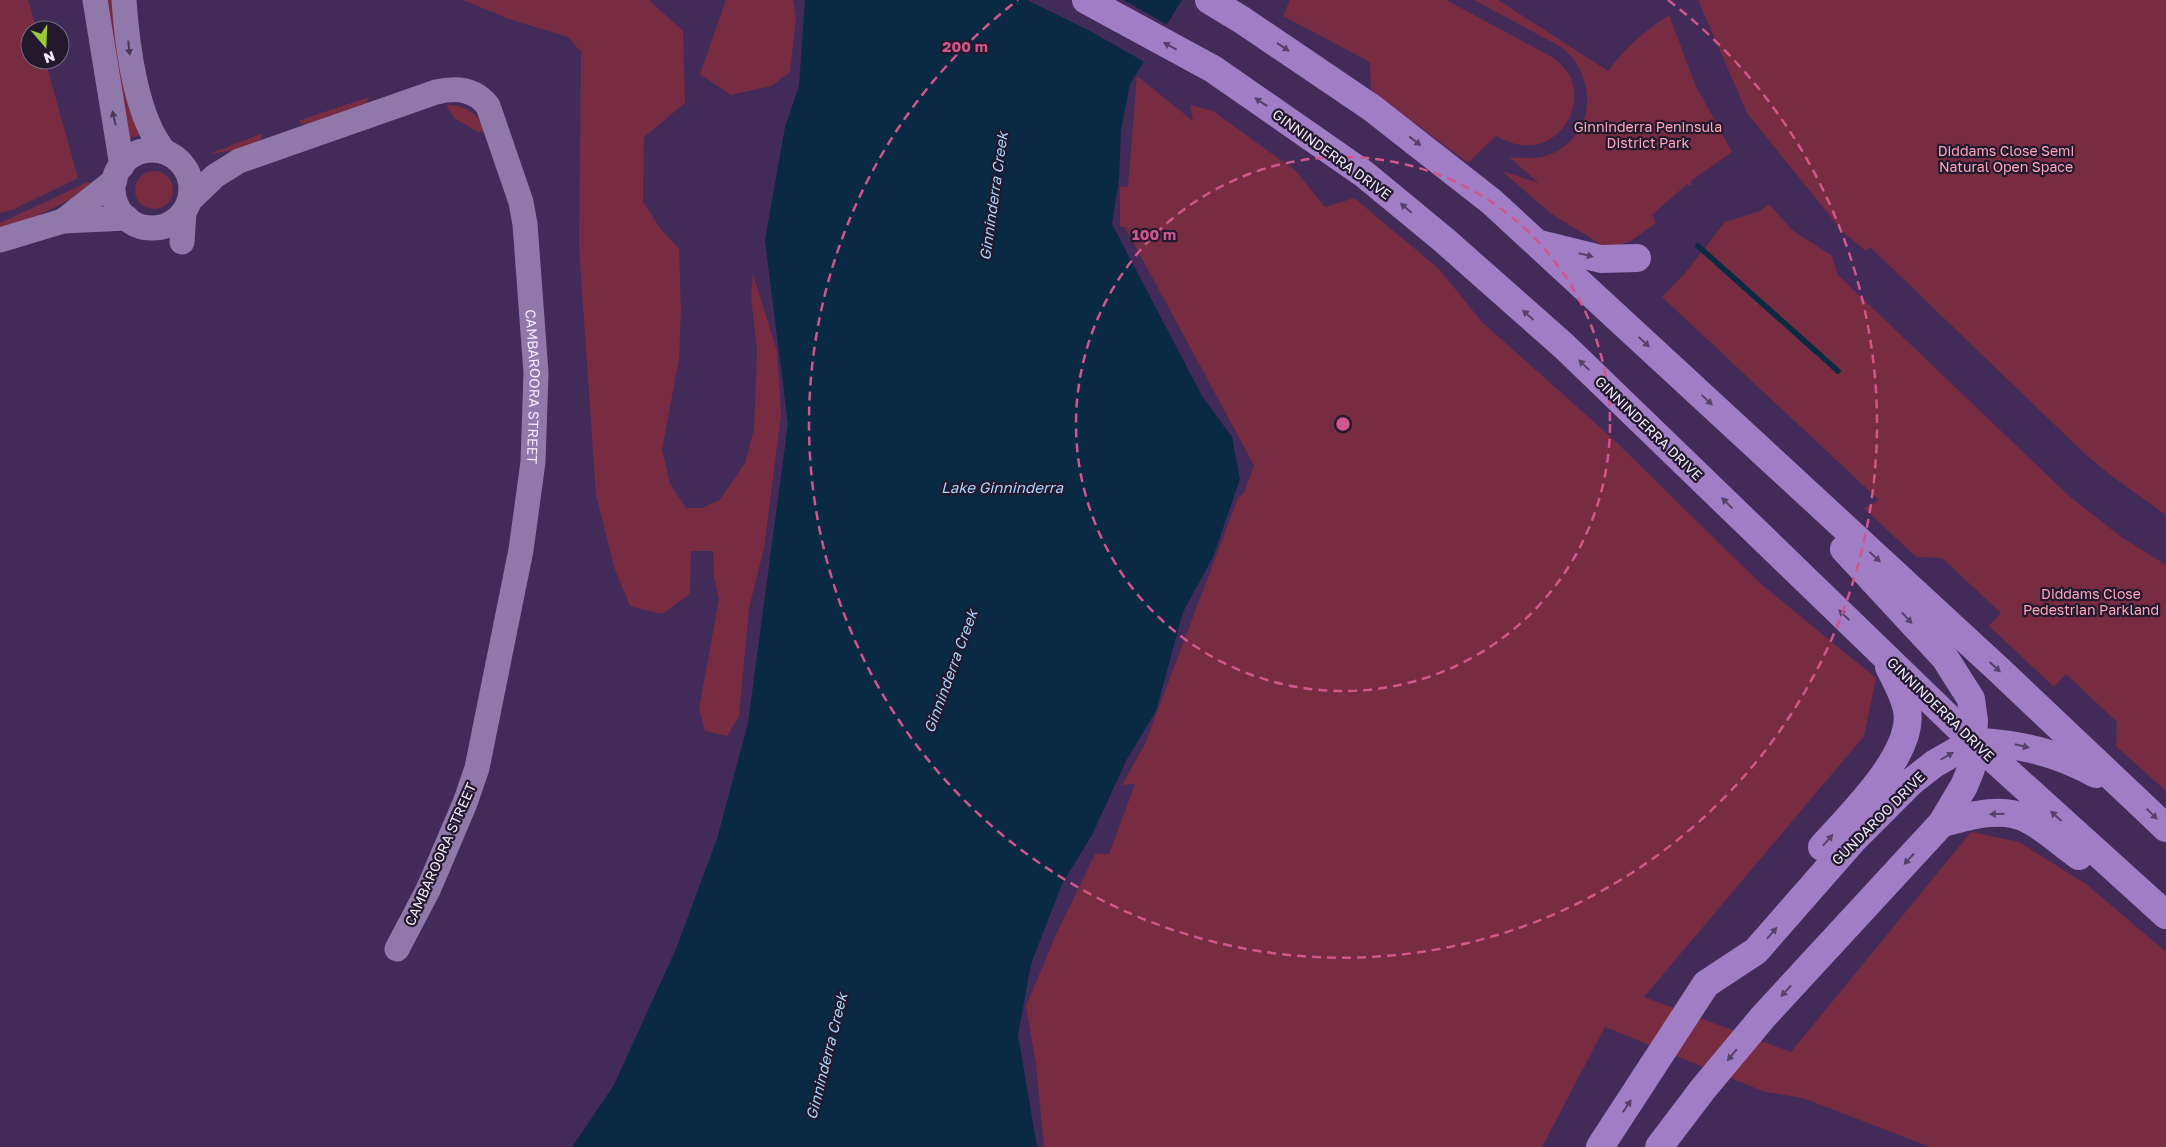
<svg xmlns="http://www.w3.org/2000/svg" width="2166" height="1147" viewBox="0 0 2166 1147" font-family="'Golos Text',sans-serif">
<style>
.green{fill:#782c41}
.water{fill:#0a2942}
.pier{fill:#422b58}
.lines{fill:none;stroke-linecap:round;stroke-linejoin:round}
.stream{stroke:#0a2942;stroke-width:5.5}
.minor{stroke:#9178ab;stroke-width:25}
.major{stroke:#a17dc5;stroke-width:28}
.oneway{fill:#55416a}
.oneway2{fill:#4a3a5a}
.ring{fill:none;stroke:#d0578b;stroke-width:2.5;stroke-dasharray:9 6}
.labels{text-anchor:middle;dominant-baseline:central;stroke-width:4.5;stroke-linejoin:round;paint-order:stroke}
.park-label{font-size:14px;fill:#ffa7b9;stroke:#23192e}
.street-label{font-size:14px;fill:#f1eafb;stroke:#23192e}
.water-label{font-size:15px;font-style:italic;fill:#a9d3fa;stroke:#23192e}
.centre{fill:#d0578b;stroke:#23192e;stroke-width:2.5}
.ring-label{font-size:15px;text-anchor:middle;font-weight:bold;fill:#d0578b;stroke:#23192e;stroke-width:4.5;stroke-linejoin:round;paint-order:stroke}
</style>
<rect width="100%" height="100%" fill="#422b58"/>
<g class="green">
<polygon points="0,0 28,0 37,30 30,30 30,60 45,60 78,178 12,210 0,213"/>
<polygon points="103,0 118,0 142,134 128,139"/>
<polygon points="463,0 649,0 683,31 685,103 644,137 643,202 660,228 679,249 681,310 679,359 662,449 670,484 686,508 702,508 720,500 745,463 754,429 757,351 751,296 753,274 777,351 781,415 764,548 749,608 739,716 727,736 705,731 699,709 719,599 714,577 713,551 691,551 690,594 662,614 630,606 614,567 596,495 579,247 581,52 568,37 509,19"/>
<polygon points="726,0 793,0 796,18 790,72 771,86 731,95 700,74"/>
<path d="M1290 0H1446L1554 58C1560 64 1566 69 1570 76 1585 109 1559 149 1522 145 1512 144 1504 140 1496 136L1468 163 1371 90 1370 62 1283 16Z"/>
<path d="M1474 0H1498L1608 71C1626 47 1644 31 1669 15L1695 84 1732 152 1691 181 1692 186 1687 184 1652 215 1656 223 1629 242 1624 243 1615 253 1606 245H1602L1550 213 1502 171 1539 183 1509 157C1523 158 1537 160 1551 154 1597 134 1597 78 1563 48Z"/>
<polygon points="1698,0 2166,0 2166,515 2109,474 2083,452 1870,247 1866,251 1843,232 1747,113"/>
<polygon points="1137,76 1193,121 1190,105 1213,111 1296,171 1325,207 1354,198 1439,269 1482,322 1613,439 1761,584 1876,678 1864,736 1644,997 1791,1052 1971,832 2019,842 2086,884 2166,952 2166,1147 1930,1147 1803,1098 1765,1092 1605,1027 1542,1147 1044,1147 1036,1064 1026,1006 1055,937 1095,854 1109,854 1135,784 1122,785 1145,744 1238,498 1244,493 1254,465 1125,227 1120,227 1120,187 1128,186"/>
<polygon points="369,97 364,106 305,125 298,121"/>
<path d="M446 105C465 105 477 113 487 130L478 132 454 118Z"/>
<polygon points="263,133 259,143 236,150 209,154"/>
<circle cx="154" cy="190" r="19"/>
<polygon points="88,182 92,183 93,188 21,224 0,230 0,223"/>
<polygon points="1769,204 1792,230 1832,256 1838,275 2069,496 2120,536 2166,565 2166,791 2116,746 2117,722 2066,674 2054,687 1989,626 2001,613 1942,558 1916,557 1864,508 1879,500 1662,297 1686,272 1725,222 1760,211"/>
</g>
<polygon class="water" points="805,0 1182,0 1130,84 1121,130 1119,179 1112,224 1202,396 1232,437 1240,479 1213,557 1183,612 1156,711 1126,761 1092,835 1062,884 1031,964 1018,1035 1037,1147 572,1147 614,1085 676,949 717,839 748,723 788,424 765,240 785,127 799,86"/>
<polygon class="pier" points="1027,0 1124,0 1169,26 1146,63 1092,32"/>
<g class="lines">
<polyline class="stream" points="1698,246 1838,371"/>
<g class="minor">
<polyline points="95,0 122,166"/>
<path d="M124 0C127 44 136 119 165 152"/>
<circle cx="152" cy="189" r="39"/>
<path id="s1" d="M190 200 215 176 239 161 436 92C457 87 475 89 488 106L521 202 525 224 536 373 533 462 521 550 477 768 465 803 428 890 397 949"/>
<polyline points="63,221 115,180"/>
<polyline points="0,240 63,221 127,218"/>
<polyline points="182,242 184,212"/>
</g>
<g class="major">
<polyline points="1086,0 1213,69 1364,174 1444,240 1565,347 1955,724 2166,915"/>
<polyline points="1209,0 1242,20 1372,108 1492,202 1999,670 2166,828"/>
<polyline points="1540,244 1601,259 1637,258"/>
<path d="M1974 741C2021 745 2054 751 2096 774"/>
<path d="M1942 823C1967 817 2000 806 2025 818 2044 827 2062 844 2079 856"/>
<path d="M1822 847C1849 816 1915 754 1907 710 1904 695 1896 681 1889 667"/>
<polyline points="1600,1147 1706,984 1756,951 1854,839 1911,782 1934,764 1974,741"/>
<polyline points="1659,1147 1703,1089 1763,1017 1942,823 1964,786 1971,769 1974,721 1971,699 1945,658 1844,549"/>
</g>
</g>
<defs><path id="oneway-solid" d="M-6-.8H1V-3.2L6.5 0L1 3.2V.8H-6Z" transform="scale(1.25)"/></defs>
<g class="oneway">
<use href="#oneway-solid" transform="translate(1170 46) rotate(-151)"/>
<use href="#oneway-solid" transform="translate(1283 47) rotate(34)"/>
<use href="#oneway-solid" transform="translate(1261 102) rotate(-146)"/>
<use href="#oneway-solid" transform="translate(1415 141) rotate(38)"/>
<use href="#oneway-solid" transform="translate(1406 208) rotate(-140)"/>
<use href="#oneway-solid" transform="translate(1586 255) rotate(14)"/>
<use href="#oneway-solid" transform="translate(1528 315) rotate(-138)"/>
<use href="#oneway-solid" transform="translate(1644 342) rotate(43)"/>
<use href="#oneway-solid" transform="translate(1584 365) rotate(-136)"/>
<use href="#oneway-solid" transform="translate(1707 400) rotate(43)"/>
<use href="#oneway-solid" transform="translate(1727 503) rotate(-136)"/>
<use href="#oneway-solid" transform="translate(1875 557) rotate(43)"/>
<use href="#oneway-solid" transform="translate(1844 615) rotate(-136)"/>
<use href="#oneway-solid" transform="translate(1907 618) rotate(47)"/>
<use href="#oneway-solid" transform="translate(1995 667) rotate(43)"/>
<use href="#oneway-solid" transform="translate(2022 746) rotate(13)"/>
<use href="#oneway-solid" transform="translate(1947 756) rotate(-30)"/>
<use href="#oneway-solid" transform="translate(1997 814) rotate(179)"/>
<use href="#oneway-solid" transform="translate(2152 814) rotate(45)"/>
<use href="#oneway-solid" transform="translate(2056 816) rotate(-138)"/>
<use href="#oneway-solid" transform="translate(1828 840) rotate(-49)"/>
<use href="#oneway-solid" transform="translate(1909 859) rotate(133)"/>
<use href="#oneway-solid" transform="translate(1772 933) rotate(-49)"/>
<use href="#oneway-solid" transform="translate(1786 991) rotate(133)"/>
<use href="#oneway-solid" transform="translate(1732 1055) rotate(130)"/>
<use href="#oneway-solid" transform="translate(1627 1106) rotate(-56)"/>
</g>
<g class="oneway2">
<use href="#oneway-solid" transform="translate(129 48) rotate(84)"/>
<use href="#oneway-solid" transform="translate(114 118) rotate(-103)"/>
</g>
<g class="ring">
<circle cx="1343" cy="424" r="267"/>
<path d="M1668 0A534 534 0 1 1 1018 0"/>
</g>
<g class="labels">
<g class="park-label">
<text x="1648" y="126">Ginninderra Peninsula<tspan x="1648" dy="16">District Park</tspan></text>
<text x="2006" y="150">Diddams Close Semi<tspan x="2006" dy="16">Natural Open Space</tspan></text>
<text x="2091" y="593">Diddams Close<tspan x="2091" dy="16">Pedestrian Parkland</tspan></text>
</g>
<g class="street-label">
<text transform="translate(1332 154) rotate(36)">GINNINDERRA DRIVE</text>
<text stroke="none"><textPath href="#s1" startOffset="616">CAMBAROORA STREET</textPath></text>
<text transform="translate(1649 428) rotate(44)">GINNINDERRA DRIVE</text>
<text transform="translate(1941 709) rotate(44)">GINNINDERRA DRIVE</text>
<text transform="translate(1878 818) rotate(-45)">GUNDAROO DRIVE</text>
<text transform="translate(440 854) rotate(-66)">CAMBAROORA STREET</text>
</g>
<g class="water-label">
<text transform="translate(993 196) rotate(-82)">Ginninderra Creek</text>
<text x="1002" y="487">Lake Ginninderra</text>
<text transform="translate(950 671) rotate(-70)">Ginninderra Creek</text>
<text transform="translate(826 1056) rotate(-76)">Ginninderra Creek</text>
</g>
</g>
<circle cx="1343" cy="424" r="8" class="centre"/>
<g class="ring-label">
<text x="965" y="52">200 m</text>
<text x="1154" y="240">100 m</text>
</g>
<g transform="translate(45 45) rotate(161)"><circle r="24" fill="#23192e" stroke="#756d80"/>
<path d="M0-4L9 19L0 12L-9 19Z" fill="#9bcb33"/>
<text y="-8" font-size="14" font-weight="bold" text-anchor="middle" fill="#f1eafb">N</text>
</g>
</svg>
